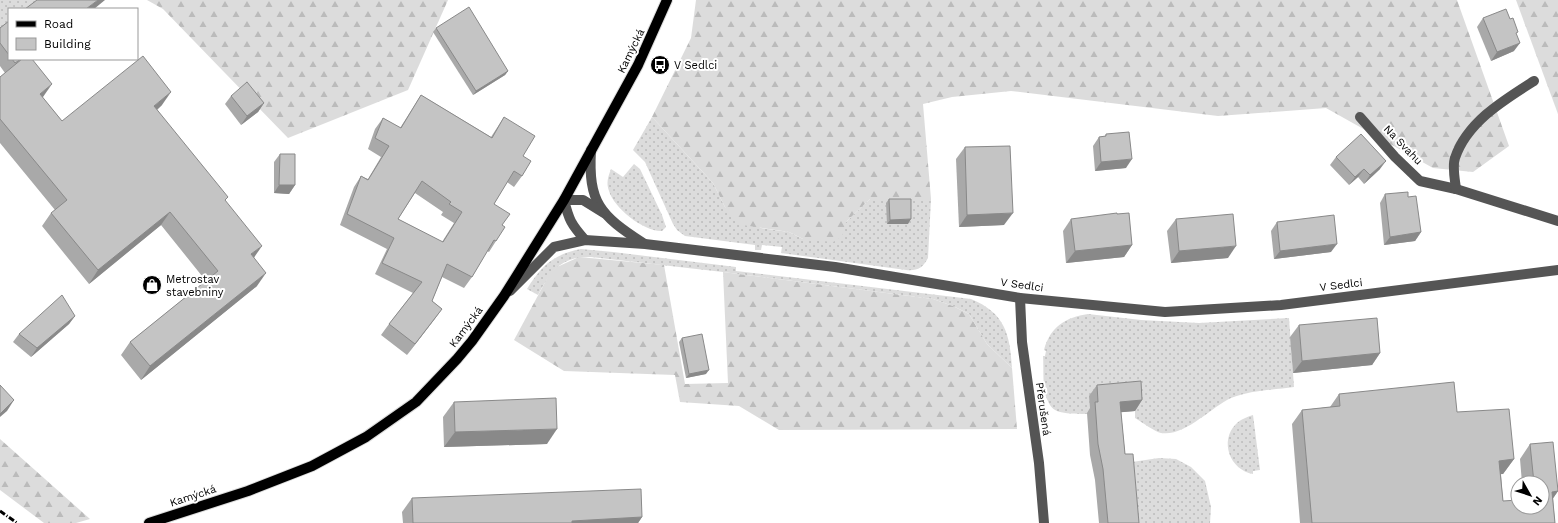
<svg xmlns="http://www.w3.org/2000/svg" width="1558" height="523" viewBox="0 0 1558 523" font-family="'Work Sans',sans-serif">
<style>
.grass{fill:url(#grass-dots)}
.forest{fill:url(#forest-firs)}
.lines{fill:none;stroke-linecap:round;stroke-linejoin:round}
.major-casing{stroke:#dbdbdb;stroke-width:12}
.minor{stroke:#555;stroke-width:10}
.major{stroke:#000;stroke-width:10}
.rail{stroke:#000;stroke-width:3;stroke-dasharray:6 2 1 2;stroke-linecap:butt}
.wall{fill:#a9a9a9;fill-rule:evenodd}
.shaded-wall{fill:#898989}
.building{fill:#c4c4c4;stroke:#898989;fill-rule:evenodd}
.labels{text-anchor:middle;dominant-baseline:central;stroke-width:4;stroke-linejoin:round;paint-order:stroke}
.street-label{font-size:11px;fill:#000;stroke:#fff}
.poi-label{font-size:11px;fill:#000;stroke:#fff;text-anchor:start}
</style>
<defs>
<pattern id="grass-dots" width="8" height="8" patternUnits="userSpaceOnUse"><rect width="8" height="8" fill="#dcdcdc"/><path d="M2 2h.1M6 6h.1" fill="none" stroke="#bbb" stroke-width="1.8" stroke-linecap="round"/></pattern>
<pattern id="forest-firs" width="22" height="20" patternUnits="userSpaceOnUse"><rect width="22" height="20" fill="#dcdcdc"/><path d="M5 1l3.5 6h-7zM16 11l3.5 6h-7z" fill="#bbb"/></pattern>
</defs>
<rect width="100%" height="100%" fill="#fff"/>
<g class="grass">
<polygon points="0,0 39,0 27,9 9,9 9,23 0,30"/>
<path d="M652 117 713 183 725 207 761 228 789 232 803 239 846 222 870 199H931L928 258C923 268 917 271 906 270L781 253 782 247 762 245 761 250H755V245L685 236 677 230 673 224 645 162 633 150Z"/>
<path d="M634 164 640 169 662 215 666 227 662 231C644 232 614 208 609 191 606 183 608 177 611 169L623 177Z"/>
<path d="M581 249 613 252 736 267V271L971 299C1005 313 1010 334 1012 368L987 344 969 314 953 306 933 299 723 272 591 257C561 256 551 271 538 295L527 289C541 266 554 254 581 249Z"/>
<path d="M1088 314 1141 320 1199 323 1289 318 1294 387C1274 390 1251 390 1231 398 1211 407 1185 437 1161 433 1155 432 1142 422 1135 418V411C1118 412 1070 417 1057 411 1052 409 1049 404 1047 399 1042 389 1044 368 1043 356H1045L1046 351 1044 350C1050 327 1066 317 1088 314Z"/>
<path d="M1253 415 1260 470 1253 471V474C1230 470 1219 441 1236 424 1241 419 1247 417 1253 415Z"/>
<polygon points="1159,458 1176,459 1191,467 1205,481 1211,507 1210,523 1139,523 1132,462"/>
</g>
<g class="forest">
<polygon points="147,0 448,0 408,90 288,138 163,9"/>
<polygon points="696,0 1457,0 1509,146 1473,172 1433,168 1326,108 1218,116 1011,91 952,97 923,104 931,199 870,199 846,222 842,237 833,242 803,239 789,232 743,225 725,207 713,183 652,117 691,38"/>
<polygon points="1516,0 1558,0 1558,114"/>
<polygon points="579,257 664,265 685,384 728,383 723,272 933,299 953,306 969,314 987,344 1012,368 1017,429 779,430 739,406 680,402 675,375 564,371 514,340 549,275 557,267"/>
<polygon points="0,439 90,519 76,523 44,523 0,490"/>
</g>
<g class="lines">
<g class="major-casing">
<polyline id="major" points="149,523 248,491 312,466 366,437 416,402 457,359 472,341 504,296 564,200 638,65 667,0"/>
</g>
<g class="minor">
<polyline points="1360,117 1395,157 1420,181 1456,189 1558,221"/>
<path d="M591 150C588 203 600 215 643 243"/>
<path d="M1456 189C1455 180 1452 166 1455 158 1467 122 1504 100 1534 81"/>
<path d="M585 240C571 224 569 220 564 200H583L604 213"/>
<polyline points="510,291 554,247 585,240 645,244 835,267 1020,298 1165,312 1281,305 1558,270"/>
<polyline points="1020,298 1022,342 1039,463 1044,523"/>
</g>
<use href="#major" class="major"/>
<polyline class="rail" points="0,511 17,523"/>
</g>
<g class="wall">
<polygon points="1483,18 1514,51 1491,61 1477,27"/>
<polygon points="9,21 9,59 32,59 43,98 62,121 162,105 157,110 225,200 254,257 257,286 141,380 121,355 130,342 206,281 161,225 89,284 42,226 51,213 55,210 0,143 0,77 5,73 0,66 0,28"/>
<polygon points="436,28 508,71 505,75 473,95 433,32"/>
<path d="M421 95 491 137 504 117 523 156 522 176 514 187 507 182 494 204 502 225 496 241 489 252 487 251 472 277 464 288 442 277 432 301 442 309 407 355 381 335 389 324 413 293 375 274 387 249 340 225 354 187 361 176 368 179 381 157 368 149 375 129 383 118 400 128ZM415 193 443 212 441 215 454 223 442 242 398 219Z"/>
<polygon points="231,96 264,103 258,112 241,125 225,104"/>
<polygon points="1106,134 1126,168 1095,171 1093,146 1099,137 1105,136"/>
<polygon points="965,147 1004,225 959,227 956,159"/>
<polygon points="280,154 295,185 289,194 274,193 274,162"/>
<polygon points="1336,157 1380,169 1364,184 1358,177 1349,185 1330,165"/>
<polygon points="1385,194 1408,197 1421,232 1415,241 1384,245 1380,203"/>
<polygon points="889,199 908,224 887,224 886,203"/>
<polygon points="1071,219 1132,245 1124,257 1066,263 1063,231"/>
<polygon points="1176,219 1228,258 1171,263 1167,231"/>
<polygon points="1277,222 1331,252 1274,259 1271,231"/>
<polygon points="75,316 69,324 31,357 13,342 19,334"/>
<polygon points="1299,325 1380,353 1372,365 1293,373 1290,337"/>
<polygon points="682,338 706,374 686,378 679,342"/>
<polygon points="1097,385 1142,400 1135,411 1121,412 1125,454 1139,523 1099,523 1095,480 1090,455 1087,413 1090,408 1089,396"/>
<polygon points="1339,394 1457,412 1514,459 1503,474 1501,474 1503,501 1542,507 1542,483 1522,483 1520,459 1530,444 1558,491 1553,498 1555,523 1300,523 1292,424 1302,410 1330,407"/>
<polygon points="454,402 547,444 444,447 443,417"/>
<polygon points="412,498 642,517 638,523 403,523 402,512"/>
</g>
<g class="shaded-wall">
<polygon points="98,0 105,0 94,9 86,9"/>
<polygon points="1520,43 1514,51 1491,61 1497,52"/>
<polygon points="508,71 505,75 473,95 476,91"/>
<polygon points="52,84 43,97 31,108 40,94"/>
<polygon points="171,92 162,105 145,120 154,106"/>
<polygon points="264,103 258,112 241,125 247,116"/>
<polygon points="1132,159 1126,168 1095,171 1101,162"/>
<polygon points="1386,161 1380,169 1364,184 1370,175"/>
<polygon points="1364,169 1358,177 1349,185 1355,177"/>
<polygon points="279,185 295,185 289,194 274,193"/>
<polygon points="170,212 161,225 89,284 98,270"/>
<polygon points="1013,213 1004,225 959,227 967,215"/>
<polygon points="911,219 908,224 887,224 890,220"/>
<polygon points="1421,232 1415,241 1384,245 1390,237"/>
<polygon points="1337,244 1331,252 1274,259 1280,251"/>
<polygon points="1132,245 1124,257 1066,263 1075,251"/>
<polygon points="262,246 253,259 251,254"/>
<polygon points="1236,246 1228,258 1171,263 1179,251"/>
<polygon points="266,273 257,286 141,380 150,366"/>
<polygon points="442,309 434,320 407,355 415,344"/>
<polygon points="75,316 69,324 31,357 37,348"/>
<polygon points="1380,353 1372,365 1293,373 1302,361"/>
<polygon points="709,370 706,374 686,378 689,374"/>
<polygon points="14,400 7,411 0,417 0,414"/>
<polygon points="1142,400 1135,411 1113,413 1120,402"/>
<polygon points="557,429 547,444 444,447 455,432"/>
<polygon points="1514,459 1503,474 1489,475 1499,461"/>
<polygon points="1558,491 1548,506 1552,492"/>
<polygon points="642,517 638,523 570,523 572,521"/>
</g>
<g class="building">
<polygon points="37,0 98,0 86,9 25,9"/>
<polygon points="469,7 508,71 476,91 436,28"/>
<polygon points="1506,9 1510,19 1513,18 1518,32 1516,33 1520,43 1497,52 1483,18"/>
<polygon points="9,21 9,55 0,43 0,28"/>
<polygon points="143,56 171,92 154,106 228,197 225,200 262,246 251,254 266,273 150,366 130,342 218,271 170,212 98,270 51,213 67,200 0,119 0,77 22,59 32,59 52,84 40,94 62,121"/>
<polygon points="12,59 21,59 15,63"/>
<polygon points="247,82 264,103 247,116 231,96"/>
<path d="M421 95 492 138 504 117 535 136 523 156 531 161 522 176 514 171 494 204 510 214 502 225 505 227 496 241 494 240 472 277 447 264 432 301 442 309 415 344 389 324 422 282 382 263 394 238 347 214 361 176 368 180 389 146 375 138 383 118 401 128ZM422 181 451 202 449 204 462 212 443 242 398 219Z"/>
<polygon points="1129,132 1132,159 1101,162 1099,137 1106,136 1106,134"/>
<polygon points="1361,134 1386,161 1370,175 1364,169 1355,177 1336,157"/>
<polygon points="1010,146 1013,213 967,215 965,147"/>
<polygon points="280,154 295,154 295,185 279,185"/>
<polygon points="1408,192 1408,197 1416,196 1421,232 1390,237 1385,194"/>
<polygon points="889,199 911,199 911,219 890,220"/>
<polygon points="1117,213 1117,214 1129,213 1132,245 1075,251 1071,219"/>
<polygon points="1233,214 1236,246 1179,251 1176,219"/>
<polygon points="1334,215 1337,244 1280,251 1277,222"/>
<polygon points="62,295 75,316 37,348 19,334"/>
<polygon points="1377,318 1380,353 1302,361 1299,325"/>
<polygon points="702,334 709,370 689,374 682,338"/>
<polygon points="1141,381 1142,400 1120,402 1125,454 1133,454 1139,523 1108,523 1103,469 1098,444 1095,402 1098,402 1097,385"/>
<polygon points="1454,382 1457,412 1509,409 1514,459 1499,461 1503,501 1518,500 1518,507 1542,507 1542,483 1534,483 1530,444 1553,442 1558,491 1552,492 1555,523 1312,523 1302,410 1340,406 1339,394"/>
<polygon points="0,385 14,400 0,414"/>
<polygon points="556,398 557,429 455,432 454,402"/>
<polygon points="641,489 642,517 572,521 572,523 413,523 412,498"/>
</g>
<defs>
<g id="bus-disc" transform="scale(1)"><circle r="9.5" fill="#000" stroke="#fff"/><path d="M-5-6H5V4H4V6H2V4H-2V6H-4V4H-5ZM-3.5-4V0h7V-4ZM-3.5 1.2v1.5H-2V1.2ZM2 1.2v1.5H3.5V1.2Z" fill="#fff"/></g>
<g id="shop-disc" transform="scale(1)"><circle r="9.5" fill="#000" stroke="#fff"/><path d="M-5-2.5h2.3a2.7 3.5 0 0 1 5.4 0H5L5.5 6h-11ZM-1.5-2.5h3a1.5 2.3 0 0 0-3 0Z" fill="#fff"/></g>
</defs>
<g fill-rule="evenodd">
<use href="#bus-disc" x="660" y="65"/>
<use href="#shop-disc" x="152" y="285"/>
</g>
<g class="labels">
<g class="street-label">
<text transform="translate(631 51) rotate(-64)">Kamýcká</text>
<text transform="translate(1403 145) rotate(46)">Na Svahu</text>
<text transform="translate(1022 285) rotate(8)">V Sedlci</text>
<text transform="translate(1341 285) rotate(-7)">V Sedlci</text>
<text transform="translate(466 327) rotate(-53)">Kamýcká</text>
<text transform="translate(1043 409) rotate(82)">Přerušená</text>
<text transform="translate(193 496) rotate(-18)">Kamýcká</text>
</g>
<g class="poi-label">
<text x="674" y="65">V Sedlci</text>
<text x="166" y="279">Metrostav<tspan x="166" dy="13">stavebniny</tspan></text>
</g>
</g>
<rect x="8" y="8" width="130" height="52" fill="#ffffff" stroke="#999999"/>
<rect x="16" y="21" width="20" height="6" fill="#000000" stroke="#999999"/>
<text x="44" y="28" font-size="12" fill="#000000">Road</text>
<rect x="16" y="38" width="20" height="12" fill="#c4c4c4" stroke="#999999"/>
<text x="44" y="48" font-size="12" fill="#000000">Building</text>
<g transform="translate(1530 495) rotate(129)"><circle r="19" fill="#ffffff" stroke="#999999"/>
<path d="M0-3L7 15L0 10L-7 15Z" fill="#000000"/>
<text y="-6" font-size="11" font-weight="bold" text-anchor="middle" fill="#000000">N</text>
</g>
</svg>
